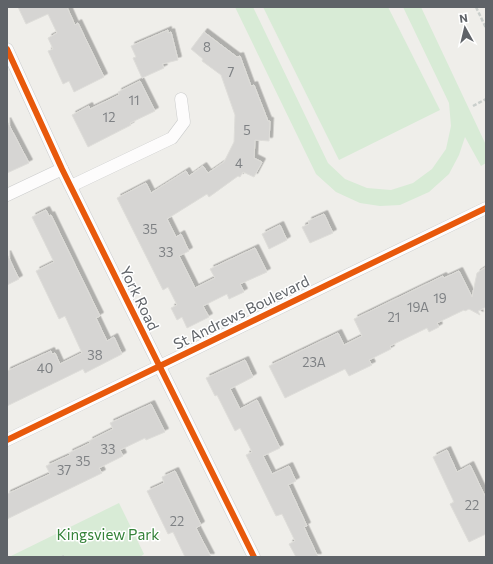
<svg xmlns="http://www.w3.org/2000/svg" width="493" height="564" viewBox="0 0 493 564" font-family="Commissioner,sans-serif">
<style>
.green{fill:#d8ebd6}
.building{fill:#d6d5d3;stroke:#deddd9;filter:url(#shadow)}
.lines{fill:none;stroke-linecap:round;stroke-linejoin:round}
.street-casing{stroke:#cbcccc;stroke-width:13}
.path{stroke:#cacfcc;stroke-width:2.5;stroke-dasharray:4 2;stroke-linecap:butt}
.street{stroke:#fdfcfc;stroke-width:12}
.cycleway-casing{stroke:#fff;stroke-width:8}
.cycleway{stroke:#e8590c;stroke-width:6}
.labels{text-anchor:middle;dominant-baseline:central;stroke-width:3;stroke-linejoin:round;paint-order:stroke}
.number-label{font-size:13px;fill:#7e8184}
.street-label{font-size:15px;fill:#5f6368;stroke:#fff}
.park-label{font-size:15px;fill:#348238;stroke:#fff}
</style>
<defs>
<filter id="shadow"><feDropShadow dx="3.5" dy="-3.5" stdDeviation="0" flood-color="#0004"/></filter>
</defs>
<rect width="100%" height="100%" fill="#efeeea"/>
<g class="green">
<polygon points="235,7 253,7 328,163 345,179 367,188 391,190 413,183 432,169 446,149 451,126 449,103 403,7 421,7 486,145 486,163 481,166 465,137 459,155 449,174 429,192 400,205 380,206 360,203 336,192 316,174"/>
<polygon points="263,7 388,7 440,110 339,160"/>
<polygon points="119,503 144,554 140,557 9,557"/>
</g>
<g class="building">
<polygon points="18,7 67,7 75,25 78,23 104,77 74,92 69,81 63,84 48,51 53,49 48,38 57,33 48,14 26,24"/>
<polygon points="168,30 168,33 171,32 178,60 162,64 164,68 142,78 133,58 136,57 131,46"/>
<polygon points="204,32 237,57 240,56 251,86 254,85 268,121 270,121 269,141 255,140 254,158 262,162 254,177 243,172 240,177 238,176 209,197 207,194 167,219 176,237 181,234 189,251 179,256 195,288 215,278 210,269 255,248 267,272 240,284 244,292 229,299 227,294 203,306 209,317 187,328 182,317 177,320 171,308 177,305 168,287 163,290 117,198 146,183 151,193 186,171 189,176 203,166 208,173 224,162 234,142 235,115 221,75 202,61 203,59 191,49"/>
<polygon points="140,81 155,111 130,123 131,125 88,147 72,115 89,106 90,109 119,95 118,92"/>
<polygon points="7,121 29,163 7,173"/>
<polygon points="46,210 49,216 51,215 100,316 96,318 107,341 114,337 122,354 85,373 83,369 7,406 7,371 51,351 52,354 55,353 60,364 82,353 65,316 59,319 36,271 54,262 32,217"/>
<polygon points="324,214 333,233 310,243 302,227 309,224 308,221"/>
<polygon points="280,225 287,240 269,249 262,234"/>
<polygon points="7,254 19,279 7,285"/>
<polygon points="486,267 486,307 478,311 480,315 469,309 465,311 464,310 437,323 439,327 429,332 427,328 390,346 391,349 369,360 372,365 349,376 345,369 285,398 269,366 338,333 344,345 362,336 354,319 443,276 444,278 459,271 472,297 477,273"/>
<polygon points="245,360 253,377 230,389 240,409 257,400 280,448 263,456 272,474 289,466 296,481 288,485 307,526 304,527 318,557 296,557 289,544 295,541 282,514 276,516 246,455 252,452 240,428 235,431 217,395 215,396 206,378"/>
<polygon points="151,404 165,432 146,440 145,438 120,450 123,456 99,468 102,473 7,519 7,494 50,474 46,466 70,455 69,453 90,443 89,441 113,429 110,423"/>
<polygon points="447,450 457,472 470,465 486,498 486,534 469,542 450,504 454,502 433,457"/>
<polygon points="175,471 201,525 196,528 211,557 185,557 173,532 168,534 147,491 164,483 162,477"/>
</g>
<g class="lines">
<g class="street-casing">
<g id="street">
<polyline points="7,49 62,169 254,557"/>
<polyline points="71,186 172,138 184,122 181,99"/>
<polyline points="7,195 62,169"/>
<polyline points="7,440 486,208"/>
</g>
</g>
<g class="path">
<polyline points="476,7 486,28"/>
<polyline points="473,106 486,99"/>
<polyline points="62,557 64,556"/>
</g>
<use href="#street" class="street"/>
<g class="cycleway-casing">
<g id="cycleway">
<polyline points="7,49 62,169 254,557"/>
<polyline points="7,440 486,208"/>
</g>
</g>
<use href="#cycleway" class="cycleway"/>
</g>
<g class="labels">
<g class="number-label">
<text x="207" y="47">8</text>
<text x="231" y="72">7</text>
<text x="134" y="100">11</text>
<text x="109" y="117">12</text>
<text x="247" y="130">5</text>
<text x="239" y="163">4</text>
<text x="150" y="229">35</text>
<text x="166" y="252">33</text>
<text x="440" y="298">19</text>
<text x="418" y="307">19A</text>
<text x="394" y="317">21</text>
<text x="95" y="355">38</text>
<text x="314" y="362">23A</text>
<text x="45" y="368">40</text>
<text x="108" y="449">33</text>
<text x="83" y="461">35</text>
<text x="64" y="470">37</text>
<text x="472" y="505">22</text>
<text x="177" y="521">22</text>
</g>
<g class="street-label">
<text transform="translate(140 298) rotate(64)">York Road</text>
<text transform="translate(241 312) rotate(-26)">St Andrews Boulevard</text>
</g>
<g class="park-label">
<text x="108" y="534">Kingsview Park</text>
</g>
</g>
<rect width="493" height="564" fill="none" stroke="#5f6368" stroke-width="16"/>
<g transform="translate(465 28) rotate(352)" stroke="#ffffff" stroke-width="3" paint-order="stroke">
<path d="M0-3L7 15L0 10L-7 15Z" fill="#5f6368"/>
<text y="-6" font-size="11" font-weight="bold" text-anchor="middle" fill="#5f6368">N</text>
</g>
</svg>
